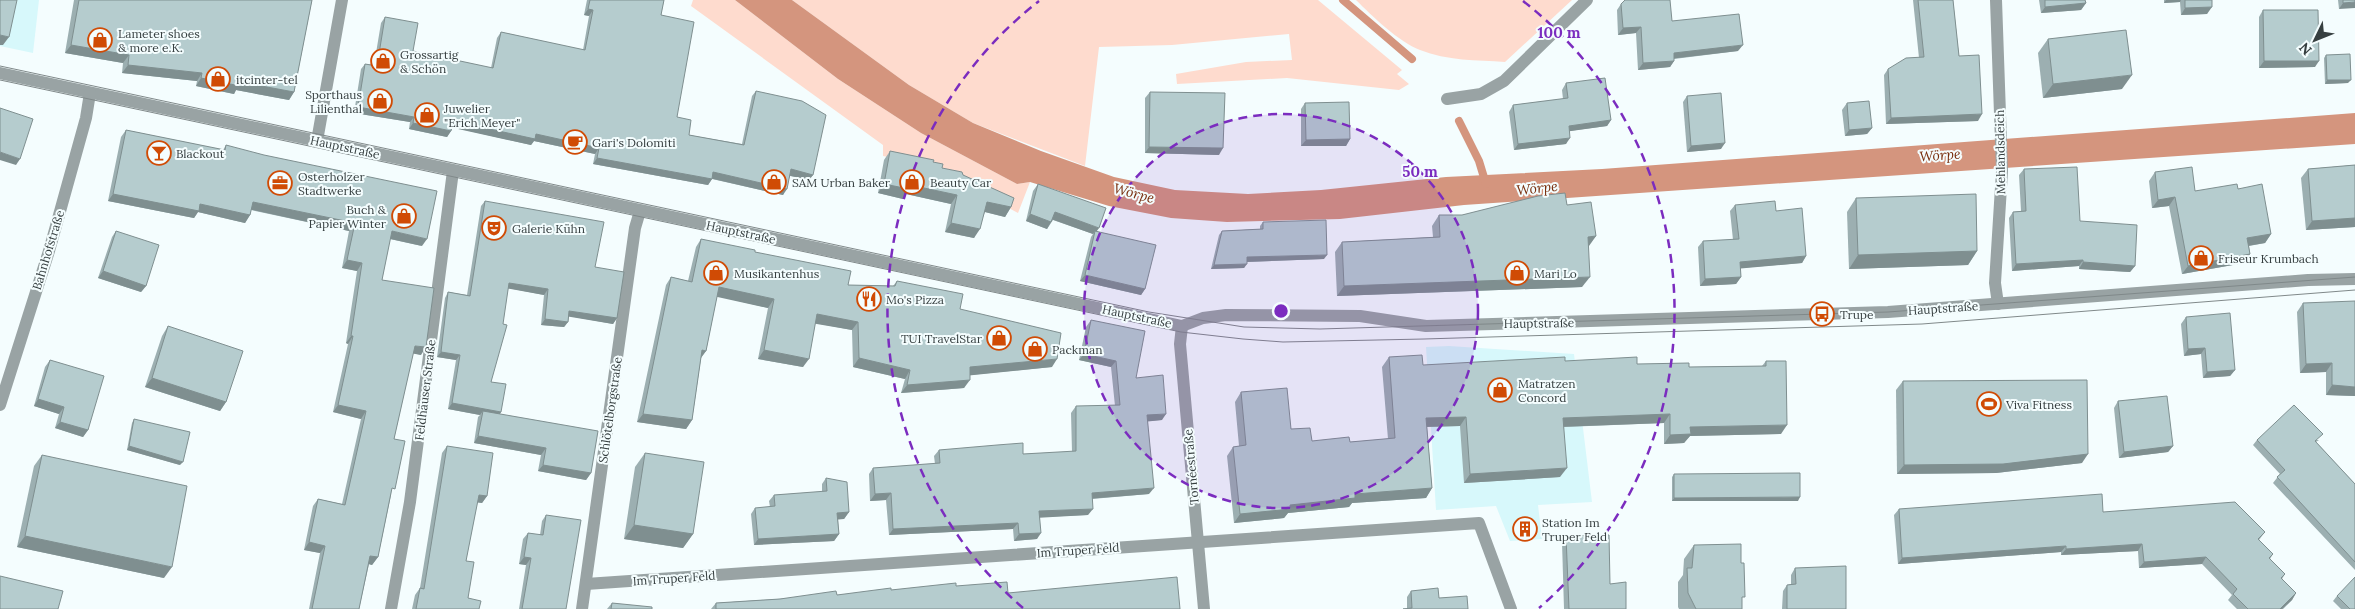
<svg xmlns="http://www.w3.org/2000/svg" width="2355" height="609" viewBox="0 0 2355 609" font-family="Lora,serif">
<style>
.built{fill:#d7f8fb}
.green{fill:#fedbce}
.water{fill:#d4957e}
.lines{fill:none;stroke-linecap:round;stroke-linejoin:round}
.stream{stroke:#d4957e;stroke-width:8}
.minor{stroke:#99a3a4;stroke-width:12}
.tram{stroke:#80898a;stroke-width:1}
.wall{fill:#9cafb1}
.shaded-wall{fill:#7f8f90}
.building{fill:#b5ccce;stroke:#7f8f90}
.ring{fill:none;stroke:#7b2cbf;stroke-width:2.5;stroke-dasharray:9 6}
.labels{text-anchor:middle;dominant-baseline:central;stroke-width:4;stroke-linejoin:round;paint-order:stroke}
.poi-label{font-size:12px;fill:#363f40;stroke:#f4fdfe;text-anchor:start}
.street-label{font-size:12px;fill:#363f40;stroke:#f4fdfe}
.water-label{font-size:14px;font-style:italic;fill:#782c0b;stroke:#f4fdfe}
.centre{fill:#7b2cbf;stroke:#f4fdfe;stroke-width:2.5}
.ring-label{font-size:15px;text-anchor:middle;font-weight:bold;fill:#7b2cbf;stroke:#f4fdfe;stroke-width:4;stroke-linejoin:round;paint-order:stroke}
</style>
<rect width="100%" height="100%" fill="#f4fdfe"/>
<g class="built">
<polygon points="0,0 39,0 33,53 0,46"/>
<polygon points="1449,346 1574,354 1592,502 1538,505 1542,539 1510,541 1496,506 1436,510 1426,347"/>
</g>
<g class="green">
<polygon points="693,0 735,0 838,79 921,133 1017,184 1030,182 1018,213 930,166 883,156 883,145 691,6"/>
<polygon points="792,0 1318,0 1402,70 1397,74 1409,84 1399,90 1287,78 1177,84 1176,74 1246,62 1292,60 1289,34 1172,45 1099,47 1085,166 973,123 909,85"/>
<path d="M1356 0H1572L1505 62C1477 60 1447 61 1420 50 1399 42 1372 16 1356 0Z"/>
</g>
<polygon class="water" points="735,0 792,0 909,85 973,123 1041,151 1114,177 1175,190 1248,194 1321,190 1446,177 1602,169 2355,113 2355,144 1464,205 1340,219 1227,222 1171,218 1109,206 1030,182 1017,184 921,133 838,79"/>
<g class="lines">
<g class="stream">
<polyline points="1343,0 1412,59"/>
<polyline points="1459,121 1479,161 1486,184"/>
</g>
<g class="minor">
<polyline points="1996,0 2002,171 1995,283 1998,304"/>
<polyline points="0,73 1182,326 1203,318 1226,315 1360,316 1426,326 1888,312 2308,280 2355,279"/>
<polyline points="1447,99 1481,94 1504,81 1587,0"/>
<polyline points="317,141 342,0"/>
<polyline points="1182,326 1180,344 1204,609"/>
<polyline points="0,405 49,251 86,118 90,93"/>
<polyline points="586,584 1479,523 1511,609"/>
<polyline points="391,609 410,502 453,171"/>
<polyline points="582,609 635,228 640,211"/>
</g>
<g class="tram">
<polyline points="0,66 1149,312 1244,327 1320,329 1888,312 2355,277"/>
<polyline points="0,80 1124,320 1181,332 1243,339 1283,342 1424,339 1922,324 2355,290"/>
</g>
</g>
<g class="wall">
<polygon points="74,0 312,0 294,92 289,100 236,90 234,94 196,86 197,81 122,73 123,63 65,53"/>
<polygon points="587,0 664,0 661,15 677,117 689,135 742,144 752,96 756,91 813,175 809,180 790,176 783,195 712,179 708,185 593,164 595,154 534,141 531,145 452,127 451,131 447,137 409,129 410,122 354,113 361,69 365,64 374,65 381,23 385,17 413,51 491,68 497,38 501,32 583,50 589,16 584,15"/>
<polygon points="1913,0 1953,0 1959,56 1978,121 1886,124 1884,75 1888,69 1919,58"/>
<polygon points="2039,0 2085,0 2086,3 2081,10 2041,13"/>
<polygon points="2164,0 2212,0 2207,14 2181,15 2180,2 2164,3"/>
<polygon points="2338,0 2355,0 2339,9"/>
<polygon points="1621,4 1672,21 1738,51 1674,59 1674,61 1670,67 1638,70 1636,33 1618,35 1617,10"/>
<polygon points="2263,10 2315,67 2259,68 2259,17"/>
<polygon points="2048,39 2122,89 2043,98 2038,53"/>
<polygon points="2326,55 2348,83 2325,84 2324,58"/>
<polygon points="1566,83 1611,120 1607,126 1569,131 1566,144 1514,150 1509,112 1513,105 1563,99 1562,90"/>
<polygon points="1150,92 1219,155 1145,153 1145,98"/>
<polygon points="1687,96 1721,149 1687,152 1683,102"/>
<polygon points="1305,103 1350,139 1346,146 1301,146 1301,109"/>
<polygon points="1847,103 1872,128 1867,134 1845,136 1842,110"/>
<polygon points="126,130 223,150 226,145 422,246 390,239 382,280 421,355 413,353 394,439 391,495 378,557 372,565 369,564 359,609 309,609 320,553 304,550 313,506 318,499 342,504 361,419 333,412 348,344 346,343 357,271 342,268 349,231 251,210 250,215 245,223 198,212 194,218 108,201 121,137"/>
<polygon points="890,151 933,162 942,168 963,175 1011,207 1005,217 985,212 974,238 945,232 951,204 906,194 903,199 878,193 884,160"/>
<polygon points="2355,165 2355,227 2306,230 2301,178 2308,169"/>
<polygon points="2024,169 2080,221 2135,266 2130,272 2079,269 2079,266 2012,271 2009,218 2013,212 2021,211 2019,175"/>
<polygon points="2155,172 2195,191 2238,189 2271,234 2265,243 2249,246 2250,254 2244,263 2182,274 2169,206 2152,208 2149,181"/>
<polygon points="1038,184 1097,231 1145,289 1141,295 1080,281 1091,237 1093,234 1053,220 1047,229 1026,221 1033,191"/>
<polygon points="1856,198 1977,251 1968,265 1849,269 1847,212"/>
<polygon points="485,201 595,267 617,318 613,324 569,316 568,322 564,327 541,325 544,295 508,288 491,382 501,412 500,414 591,473 586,480 538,471 541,455 474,443 478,417 480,415 448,409 456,360 437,357 445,298 448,292 467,295 481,206"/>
<polygon points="1567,205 1596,236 1588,246 1582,287 1337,296 1335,252 1342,242 1433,237 1432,226 1439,215 1462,215"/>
<polygon points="1735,205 1776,211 1806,256 1802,263 1740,268 1741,277 1736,284 1700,286 1698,247 1703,241 1733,240 1730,211"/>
<polygon points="1263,222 1324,259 1247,262 1244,268 1211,269 1219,235 1222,231 1260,229 1260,226"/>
<polygon points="116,231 146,286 141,292 98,278 112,237"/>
<polygon points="701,239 755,252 848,285 893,286 897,281 960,309 1052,367 970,375 964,388 901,393 905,379 853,367 852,330 815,323 803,367 758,359 768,308 717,296 706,351 701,358 692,420 686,429 637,422 666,285 671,277 688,281 696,247"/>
<polygon points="2303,303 2355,396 2326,395 2326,372 2300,373 2297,312"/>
<polygon points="2186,317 2235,370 2230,376 2203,378 2201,354 2184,356 2181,324"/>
<polygon points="1091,320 1136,378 1162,420 1148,421 1149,494 1092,499 1088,515 1040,517 1037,539 1014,541 1013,529 889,535 886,500 870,501 869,474 873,468 935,464 934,456 939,450 1023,454 1072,452 1071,413 1076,406 1115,406 1111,367 1079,360 1086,327"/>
<polygon points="168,326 226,402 220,411 145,387 162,336"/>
<polygon points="1389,357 1423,365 1565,361 1637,364 1689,367 1762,366 1766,361 1781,434 1690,436 1684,443 1664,444 1664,423 1564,427 1560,477 1464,483 1460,426 1427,427 1432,488 1426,498 1352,503 1349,507 1288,513 1284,518 1234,523 1227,456 1233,447 1239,446 1235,402 1241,392 1291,429 1312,441 1350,442 1388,439 1382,367"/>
<polygon points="50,360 88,430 83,437 55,428 59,414 34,406 45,367"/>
<polygon points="1903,381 2082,463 1996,473 1897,474 1896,390"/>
<polygon points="2118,401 2173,446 2168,452 2119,458 2114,408"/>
<polygon points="134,419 180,465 127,450 132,423"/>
<polygon points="2257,440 2319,440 2316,442 2355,484 2355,570 2273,483 2280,474 2253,445"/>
<polygon points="447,446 487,496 482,503 477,502 466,561 468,598 479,609 412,609 415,595 420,588 442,453"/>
<polygon points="645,453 693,534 683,548 624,539 635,467"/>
<polygon points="42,455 164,578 17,547 34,466"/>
<polygon points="1674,474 1798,501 1672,501 1672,477"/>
<polygon points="826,478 849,512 844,519 838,519 839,534 834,541 754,545 751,514 755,508 770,507 769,501 774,495 822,492 822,484"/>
<polygon points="1899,509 2103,512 2265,532 2259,540 2273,554 2270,559 2285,574 2282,579 2296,593 2292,600 2283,609 2237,609 2228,600 2232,595 2202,564 2139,568 2138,551 2061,555 2061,552 1898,564 1894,515"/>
<polygon points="546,515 566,609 519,609 526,565 519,564 523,539 528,533 540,535 542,521"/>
<polygon points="1566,536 1610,584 1626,609 1564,609 1562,542"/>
<polygon points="1694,545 1742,601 1742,609 1679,609 1678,607 1678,582 1683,575 1684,559"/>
<polygon points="1795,568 1846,609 1782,609 1783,591 1787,585 1791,584 1791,575"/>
<polygon points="956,586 1008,593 1180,609 711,609 716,603 837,595 891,590"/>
<polygon points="1411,591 1439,598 1468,609 1407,609 1407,597"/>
<polygon points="2337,596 2355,609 2341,609 2333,601"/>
<polygon points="612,603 652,609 607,609"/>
</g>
<g class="shaded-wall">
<polygon points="2166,0 2181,0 2180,2 2164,3"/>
<polygon points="2355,2 2355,8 2339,9 2343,3"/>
<polygon points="2086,3 2081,10 2041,13 2045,7"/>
<polygon points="2212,7 2207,14 2181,15 2185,8"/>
<polygon points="588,9 593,10 589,16 584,15"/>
<polygon points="1641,27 1636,33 1618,35 1623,28"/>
<polygon points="0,35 9,37 3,45 0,45"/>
<polygon points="71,45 129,55 123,63 65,53"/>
<polygon points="1743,45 1738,51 1669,59 1674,53"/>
<polygon points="1674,61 1670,67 1638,70 1643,63"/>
<polygon points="2264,61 2319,61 2315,67 2259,68"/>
<polygon points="128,65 202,73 197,81 122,73"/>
<polygon points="2132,75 2122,89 2043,98 2053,84"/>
<polygon points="201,78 240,82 294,92 289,100 236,90 234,94 196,86"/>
<polygon points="2327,80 2351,80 2348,83 2325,84"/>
<polygon points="358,107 414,117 410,122 354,113"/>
<polygon points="1982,114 1978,121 1886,124 1891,118"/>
<polygon points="1611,120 1607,126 1564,132 1569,126"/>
<polygon points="453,121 536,134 599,148 595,154 534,141 531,145 449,127"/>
<polygon points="413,123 451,131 447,137 409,129"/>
<polygon points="1872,128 1867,134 1845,136 1849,130"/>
<polygon points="1570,138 1566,144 1514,150 1518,144"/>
<polygon points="1350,139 1346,146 1301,146 1306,140"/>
<polygon points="1725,143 1721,149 1687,152 1691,146"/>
<polygon points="1149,147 1223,148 1219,155 1145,153"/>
<polygon points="0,152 20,159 16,165 0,160"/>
<polygon points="597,158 712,179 708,185 593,164"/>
<polygon points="791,169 813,175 809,180 787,175"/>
<polygon points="713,172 787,189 783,195 709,178"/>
<polygon points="884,184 910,185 957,195 951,204 906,194 903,199 878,193"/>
<polygon points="113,194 200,204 250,215 245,223 198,212 194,218 108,201"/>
<polygon points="2175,197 2169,206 2152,208 2158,200"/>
<polygon points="253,202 355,223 349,231 248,209"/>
<polygon points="987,202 1011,207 1005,217 981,211"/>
<polygon points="1055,212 1099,228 1094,235 1095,231 1093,234 1051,219"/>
<polygon points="1030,214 1051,222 1047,229 1026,221"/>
<polygon points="2355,218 2355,227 2306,230 2312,221"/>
<polygon points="951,223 980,229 974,238 945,232"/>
<polygon points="392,231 427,239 422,246 386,238"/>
<polygon points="2271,234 2265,243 2241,247 2247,238"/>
<polygon points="1596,236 1589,246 1581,247 1588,237"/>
<polygon points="1977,251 1968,265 1849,269 1858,255"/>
<polygon points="2250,254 2244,263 2182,274 2188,266"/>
<polygon points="1327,255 1324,259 1244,262 1247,257"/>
<polygon points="1806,256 1802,263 1735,269 1740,262"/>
<polygon points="347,260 362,263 357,271 342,268"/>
<polygon points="2083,260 2079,266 2012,271 2016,264"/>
<polygon points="2083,262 2135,266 2130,272 2079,269"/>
<polygon points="1247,264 1244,268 1211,269 1214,265"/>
<polygon points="103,271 146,286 141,292 98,278"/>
<polygon points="1085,275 1145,289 1141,295 1080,281"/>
<polygon points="1590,277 1582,287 1337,296 1344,286"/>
<polygon points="1741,277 1736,284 1700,286 1705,279"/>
<polygon points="509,283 548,289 544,295 505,288"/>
<polygon points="719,287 774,299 768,308 713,296"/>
<polygon points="569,311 617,318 613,324 565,316"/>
<polygon points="817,314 858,322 852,330 811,323"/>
<polygon points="545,319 568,322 564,327 541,325"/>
<polygon points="351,336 353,336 348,344 346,343"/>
<polygon points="415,346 426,347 421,355 410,353"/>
<polygon points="2205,348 2201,354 2184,356 2188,349"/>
<polygon points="702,350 706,351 700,359"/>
<polygon points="764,350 809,359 803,367 758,359"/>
<polygon points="441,352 460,355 456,360 437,357"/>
<polygon points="1084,354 1116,361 1111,367 1079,360"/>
<polygon points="859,358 910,370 905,379 853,367"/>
<polygon points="1057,359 1052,367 964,376 970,367"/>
<polygon points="2332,363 2326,372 2300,373 2306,364"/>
<polygon points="2235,370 2230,376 2203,378 2207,372"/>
<polygon points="152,378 226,402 220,411 145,387"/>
<polygon points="970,380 964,388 901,393 907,385"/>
<polygon points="2332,385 2355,387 2355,396 2326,395"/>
<polygon points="38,399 64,407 59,414 34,406"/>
<polygon points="452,403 501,412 497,418 483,411 480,415 448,409"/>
<polygon points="338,405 366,411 361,419 333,412"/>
<polygon points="643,414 692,420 686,429 637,422"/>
<polygon points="1166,414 1162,420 1143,422 1147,415"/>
<polygon points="1670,414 1664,423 1557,427 1563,418"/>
<polygon points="1466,417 1460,426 1420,427 1426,418"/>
<polygon points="60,422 88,430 83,437 55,428"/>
<polygon points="1787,425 1781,434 1690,436 1684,443 1664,444 1670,435 1690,427"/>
<polygon points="478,436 546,448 541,455 474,443"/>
<polygon points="129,446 183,462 180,465 127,450"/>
<polygon points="2173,446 2168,452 2119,458 2124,452"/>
<polygon points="2088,454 2082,463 1996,473 1897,474 1904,465"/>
<polygon points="543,465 591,473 586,480 538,471"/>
<polygon points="1567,468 1560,477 1464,483 1470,474"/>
<polygon points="1154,488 1149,494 1087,499 1092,493"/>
<polygon points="1432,488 1426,498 1352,503 1349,507 1288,513 1284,518 1234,523 1240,514 1290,505 1355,494"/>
<polygon points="891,493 886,500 870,501 875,494"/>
<polygon points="479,495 487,496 482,503 474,502"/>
<polygon points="1800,497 1798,501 1672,501 1674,498"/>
<polygon points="1093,509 1088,515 1035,518 1039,511"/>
<polygon points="849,512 844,519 833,520 837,513"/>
<polygon points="1018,523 1013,529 889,535 893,529"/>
<polygon points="634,525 693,534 683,548 624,539"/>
<polygon points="1041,533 1037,539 1014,541 1019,534"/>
<polygon points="839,534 834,541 754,545 758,539"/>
<polygon points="25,536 172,567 164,578 17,547"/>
<polygon points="309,542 325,546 320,553 304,550"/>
<polygon points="2142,544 2138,551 2061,555 2066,549"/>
<polygon points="2066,546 2061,552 1898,564 1902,558"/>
<polygon points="370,556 378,557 372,565 365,563"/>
<polygon points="524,557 531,558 526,565 519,564"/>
<polygon points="2206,557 2202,564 2139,568 2144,562"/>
<polygon points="2296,593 2292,600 2282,609 2280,609"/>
</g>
<g class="building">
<polygon points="0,0 17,0 9,37 0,35"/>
<polygon points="79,0 312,0 294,92 240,82 240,86 201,78 202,73 128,65 129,55 71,45"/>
<polygon points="590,0 664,0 661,15 694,22 677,117 691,120 689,135 744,145 756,91 802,101 826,115 813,175 791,169 787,189 713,172 712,179 597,158 599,148 536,134 535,139 453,121 451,131 413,123 414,117 358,107 365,64 377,66 385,17 418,23 413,51 493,68 501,32 585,50 593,10 588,9"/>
<polygon points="1625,0 1670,0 1672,21 1739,14 1743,45 1674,53 1674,61 1643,63 1641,27 1623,28 1621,4"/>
<polygon points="1918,0 1953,0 1959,56 1979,55 1982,114 1891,118 1888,69 1906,58 1924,57"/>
<polygon points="2045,0 2085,0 2086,3 2045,7"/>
<polygon points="2185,0 2212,0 2212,7 2185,8"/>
<polygon points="2343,0 2355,0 2355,2 2343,3"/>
<polygon points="2263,10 2318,10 2319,61 2264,61"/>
<polygon points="2126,30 2132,75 2053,84 2048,39"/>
<polygon points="2350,54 2351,80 2327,80 2326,55"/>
<polygon points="1605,78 1611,120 1569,126 1570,138 1518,144 1513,105 1568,98 1566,83"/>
<polygon points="1150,92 1225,93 1223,148 1149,147"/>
<polygon points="1721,93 1725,143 1691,146 1687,96"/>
<polygon points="1869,101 1872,128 1849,130 1847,103"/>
<polygon points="1349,102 1350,139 1306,140 1305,103"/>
<polygon points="0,108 33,119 20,159 0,152"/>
<polygon points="126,130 225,150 226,145 264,155 437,191 427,239 392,231 382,280 434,288 426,347 415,346 394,439 405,441 395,489 392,488 378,557 370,556 359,609 312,609 325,546 309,542 318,499 345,505 366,411 338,405 353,336 351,336 362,263 347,260 355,223 253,202 250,215 200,204 199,211 113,194"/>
<polygon points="890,151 934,160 933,162 943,164 942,168 962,172 963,175 1014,198 1011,207 987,202 980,229 951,223 957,195 910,185 909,189 884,184"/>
<polygon points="2355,165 2355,218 2312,221 2308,169"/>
<polygon points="2077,167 2080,221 2137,225 2135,266 2083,262 2083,260 2016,264 2013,212 2026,211 2024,169"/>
<polygon points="2192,167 2195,191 2237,184 2238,189 2262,184 2271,234 2247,238 2250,254 2188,266 2175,197 2158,200 2155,172"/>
<polygon points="1038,184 1106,208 1099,228 1055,212 1051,222 1030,214"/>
<polygon points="1565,193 1567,205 1591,202 1596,236 1588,237 1590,277 1344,286 1342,242 1440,237 1439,215 1462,215 1538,196"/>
<polygon points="1976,194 1977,251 1858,255 1856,198"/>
<polygon points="485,201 604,222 595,267 624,272 617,318 569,311 568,322 545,319 548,289 509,283 503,324 507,325 491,382 506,384 501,412 452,403 460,355 441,352 448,292 470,296"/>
<polygon points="1775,201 1776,211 1802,208 1806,256 1740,262 1741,277 1705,279 1703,241 1739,239 1735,205"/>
<polygon points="1326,220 1327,255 1247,257 1247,264 1214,265 1222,231 1263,229 1263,222"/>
<polygon points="116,231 159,245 146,286 103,271"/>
<polygon points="1095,231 1156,245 1145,289 1085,275"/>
<polygon points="701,239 755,250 755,252 851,271 848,285 895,286 897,281 963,294 960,309 1061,333 1057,359 970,367 970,380 907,385 910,370 859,358 858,322 817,314 809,359 764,350 774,299 719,287 706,351 702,350 692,420 643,414 671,277 692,282"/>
<polygon points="2355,301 2355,387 2332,385 2332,363 2306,364 2303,303"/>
<polygon points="2230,313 2235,370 2207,372 2205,348 2188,349 2186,317"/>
<polygon points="1091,320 1145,331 1136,378 1163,375 1166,414 1147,415 1154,488 1092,493 1093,509 1039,511 1041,533 1019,534 1018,523 893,529 891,493 875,494 873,468 940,463 939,450 997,445 1023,443 1023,454 1076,451 1076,406 1120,405 1116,361 1084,354"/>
<polygon points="168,326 243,351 226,402 152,378"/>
<polygon points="1422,355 1423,365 1565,357 1565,361 1637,357 1637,364 1689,363 1689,367 1766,366 1766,361 1786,361 1787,425 1690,427 1691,434 1670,435 1670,414 1563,418 1567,468 1470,474 1466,417 1426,418 1432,488 1355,494 1355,498 1290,505 1291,509 1240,514 1233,447 1246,445 1241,392 1287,388 1291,429 1310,428 1312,441 1349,437 1350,442 1395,438 1389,357"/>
<polygon points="50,360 104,376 88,430 60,422 64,407 38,399"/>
<polygon points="2087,380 2088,454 2003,464 1904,465 1903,381"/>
<polygon points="2167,396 2173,446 2124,452 2118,401"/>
<polygon points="2294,405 2323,434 2315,441 2355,484 2355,562 2277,477 2285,470 2257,440"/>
<polygon points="483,411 598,431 591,473 543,465 546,448 478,436"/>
<polygon points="134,419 190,432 183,462 129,446"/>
<polygon points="447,446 493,453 487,496 479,495 466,561 474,562 468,598 481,601 479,609 416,609 420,588 424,589"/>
<polygon points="645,453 704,462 693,534 634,525"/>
<polygon points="42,455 187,486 172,567 25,536"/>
<polygon points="1800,473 1800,497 1674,498 1674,474"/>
<polygon points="826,478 847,482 849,512 837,513 839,534 758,539 755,508 775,506 774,495 827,491"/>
<polygon points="2102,494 2103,512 2235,502 2265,532 2258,539 2273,554 2269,558 2285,574 2281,578 2296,593 2280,609 2248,609 2233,594 2237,589 2206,557 2144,562 2142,544 2066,549 2066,546 1902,558 1899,509"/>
<polygon points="546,515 581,520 566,609 522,609 531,558 524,557 528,533 543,535"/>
<polygon points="1609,535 1610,584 1626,582 1626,609 1569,609 1566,536"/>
<polygon points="1741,544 1741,563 1744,563 1745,597 1742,597 1742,609 1696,609 1688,593 1687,568 1692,568 1694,545"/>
<polygon points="1846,566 1846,609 1787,609 1787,585 1796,584 1795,568"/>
<polygon points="0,576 63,591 58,609 0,609"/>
<polygon points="1177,577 1180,609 716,609 716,603 780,599 836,591 837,595 891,588 891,590 956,583 956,586 1007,582 1008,593"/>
<polygon points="2355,577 2355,609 2350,609 2337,596"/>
<polygon points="1438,588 1439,598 1467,596 1468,609 1403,609 1412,608 1411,591"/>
<polygon points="612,603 652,607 652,609 611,609"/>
</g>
<circle cx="1281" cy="311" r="197" fill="#7b2cbf" fill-opacity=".12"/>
<g class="ring">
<circle cx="1281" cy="311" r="197"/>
<path d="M1023 608A393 393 0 0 1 1039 1M1523 1A393 393 0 0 1 1539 608"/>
</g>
<defs>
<g id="shop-ring" transform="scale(1.25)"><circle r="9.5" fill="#f4fdfe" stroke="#d04b05" stroke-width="1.5"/><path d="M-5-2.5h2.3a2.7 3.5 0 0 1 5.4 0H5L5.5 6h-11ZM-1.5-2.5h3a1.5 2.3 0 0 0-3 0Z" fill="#d04b05"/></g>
<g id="cafe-ring" transform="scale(1.25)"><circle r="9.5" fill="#f4fdfe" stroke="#d04b05" stroke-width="1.5"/><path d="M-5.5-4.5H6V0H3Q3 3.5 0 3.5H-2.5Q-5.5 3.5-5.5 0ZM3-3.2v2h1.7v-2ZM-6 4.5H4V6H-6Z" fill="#d04b05"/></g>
<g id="bar-ring" transform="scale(1.25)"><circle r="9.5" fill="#f4fdfe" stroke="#d04b05" stroke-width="1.5"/><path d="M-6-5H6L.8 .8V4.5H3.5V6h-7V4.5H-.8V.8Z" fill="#d04b05"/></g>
<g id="office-ring" transform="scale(1.25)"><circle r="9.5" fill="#f4fdfe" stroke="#d04b05" stroke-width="1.5"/><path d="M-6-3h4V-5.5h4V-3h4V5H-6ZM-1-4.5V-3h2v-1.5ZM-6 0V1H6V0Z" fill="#d04b05"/></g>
<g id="theatre-ring" transform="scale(1.25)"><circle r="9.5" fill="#f4fdfe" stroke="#d04b05" stroke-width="1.5"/><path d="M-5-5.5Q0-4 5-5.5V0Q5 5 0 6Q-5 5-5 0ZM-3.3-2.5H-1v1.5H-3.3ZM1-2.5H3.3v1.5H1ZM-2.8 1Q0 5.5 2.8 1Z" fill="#d04b05"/></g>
<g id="restaurant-ring" transform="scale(1.25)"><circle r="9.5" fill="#f4fdfe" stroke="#d04b05" stroke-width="1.5"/><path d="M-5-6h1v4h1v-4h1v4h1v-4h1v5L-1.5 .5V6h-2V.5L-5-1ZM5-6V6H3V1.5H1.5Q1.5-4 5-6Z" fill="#d04b05"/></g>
<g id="bus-ring" transform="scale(1.25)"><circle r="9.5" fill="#f4fdfe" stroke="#d04b05" stroke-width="1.5"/><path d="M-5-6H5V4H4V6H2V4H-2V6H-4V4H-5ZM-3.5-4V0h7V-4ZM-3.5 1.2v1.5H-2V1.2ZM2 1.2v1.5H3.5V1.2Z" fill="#d04b05"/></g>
<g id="stadium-ring" transform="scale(1.25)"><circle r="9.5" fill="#f4fdfe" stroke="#d04b05" stroke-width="1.5"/><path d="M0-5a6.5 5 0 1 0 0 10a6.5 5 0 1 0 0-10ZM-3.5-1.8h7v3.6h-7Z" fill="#d04b05"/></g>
<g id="building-ring" transform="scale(1.25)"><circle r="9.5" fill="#f4fdfe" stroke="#d04b05" stroke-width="1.5"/><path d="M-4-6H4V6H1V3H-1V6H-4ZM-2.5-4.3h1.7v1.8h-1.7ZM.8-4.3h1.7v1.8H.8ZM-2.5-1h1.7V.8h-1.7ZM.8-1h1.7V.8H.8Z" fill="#d04b05"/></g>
</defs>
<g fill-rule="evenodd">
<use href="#shop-ring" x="100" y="40"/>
<use href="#shop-ring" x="383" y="61"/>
<use href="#shop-ring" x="218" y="79"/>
<use href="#shop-ring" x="380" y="101"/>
<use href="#shop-ring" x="427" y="115"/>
<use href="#cafe-ring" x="575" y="142"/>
<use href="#bar-ring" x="159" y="153"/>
<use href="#shop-ring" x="774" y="182"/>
<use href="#shop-ring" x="912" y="182"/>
<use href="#office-ring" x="280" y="183"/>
<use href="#shop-ring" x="404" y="216"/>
<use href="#theatre-ring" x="494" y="228"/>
<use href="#shop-ring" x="2201" y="258"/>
<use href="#shop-ring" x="716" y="273"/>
<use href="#shop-ring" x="1517" y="273"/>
<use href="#restaurant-ring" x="869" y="299"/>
<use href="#bus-ring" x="1822" y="314"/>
<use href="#shop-ring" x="999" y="338"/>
<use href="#shop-ring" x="1035" y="349"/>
<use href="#shop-ring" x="1500" y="390"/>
<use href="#stadium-ring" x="1989" y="404"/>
<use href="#building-ring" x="1525" y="529"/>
</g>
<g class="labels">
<g class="poi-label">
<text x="118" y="33">Lameter shoes<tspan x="118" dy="14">&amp; more e.K.</tspan></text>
<text x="400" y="54">Grossartig<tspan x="400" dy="14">&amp; Schön</tspan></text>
<text x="236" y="79">itcinter-tel</text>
<text x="362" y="94" text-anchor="end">Sporthaus<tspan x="362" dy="14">Lilienthal</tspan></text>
<text x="444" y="108">Juwelier<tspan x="444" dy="14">"Erich Meyer"</tspan></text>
<text x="592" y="142">Gari's Dolomiti</text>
<text x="176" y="153">Blackout</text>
<text x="298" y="176">Osterholzer<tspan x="298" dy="14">Stadtwerke</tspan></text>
<text x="792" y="182">SAM Urban Baker</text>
<text x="930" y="182">Beauty Car</text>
<text x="386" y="209" text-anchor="end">Buch &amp;<tspan x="386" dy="14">Papier Winter</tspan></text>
<text x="512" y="228">Galerie Kühn</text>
<text x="2218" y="258">Friseur Krumbach</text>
<text x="734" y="273">Musikantenhus</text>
<text x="1534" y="273">Mari Lo</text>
<text x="886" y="299">Mo's Pizza</text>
<text x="1840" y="314">Trupe</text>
<text x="982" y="338" text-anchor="end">TUI TravelStar</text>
<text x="1052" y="349">Packman</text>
<text x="1518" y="383">Matratzen<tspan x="1518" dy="14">Concord</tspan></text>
<text x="2006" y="404">Viva Fitness</text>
<text x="1542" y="522">Station Im<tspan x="1542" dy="14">Truper Feld</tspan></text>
</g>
<g class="street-label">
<text transform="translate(345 147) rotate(12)">Hauptstraße</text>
<text transform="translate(2000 152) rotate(-91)">Mehlandsdeich</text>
<text transform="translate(741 232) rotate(12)">Hauptstraße</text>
<text transform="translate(48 250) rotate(-73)">Bahnhofstraße</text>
<text transform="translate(1943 308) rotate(-4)">Hauptstraße</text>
<text transform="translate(1137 316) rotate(12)">Hauptstraße</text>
<text transform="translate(1539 323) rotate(-1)">Hauptstraße</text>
<text transform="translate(425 390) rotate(-83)">Feldhäuser Straße</text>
<text transform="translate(610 410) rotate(-82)">Schlötelborgstraße</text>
<text transform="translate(1191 467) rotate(-95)">Tornéestraße</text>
<text transform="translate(1078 550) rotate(-4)">Im Truper Feld</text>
<text transform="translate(674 578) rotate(-4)">Im Truper Feld</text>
</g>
<g class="water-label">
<text transform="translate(1940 155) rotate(-4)">Wörpe</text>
<text transform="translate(1537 188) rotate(-6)">Wörpe</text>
<text transform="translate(1134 193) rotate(15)">Wörpe</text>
</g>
</g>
<circle cx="1281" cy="311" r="8" class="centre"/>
<g class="ring-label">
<text x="1559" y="38">100 m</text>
<text x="1420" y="177">50 m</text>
</g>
<g transform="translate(2315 40) rotate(227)" stroke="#f4fdfe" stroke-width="4" paint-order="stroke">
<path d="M0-4L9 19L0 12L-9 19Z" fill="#363f40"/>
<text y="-8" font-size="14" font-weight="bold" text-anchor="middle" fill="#363f40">N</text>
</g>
</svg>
